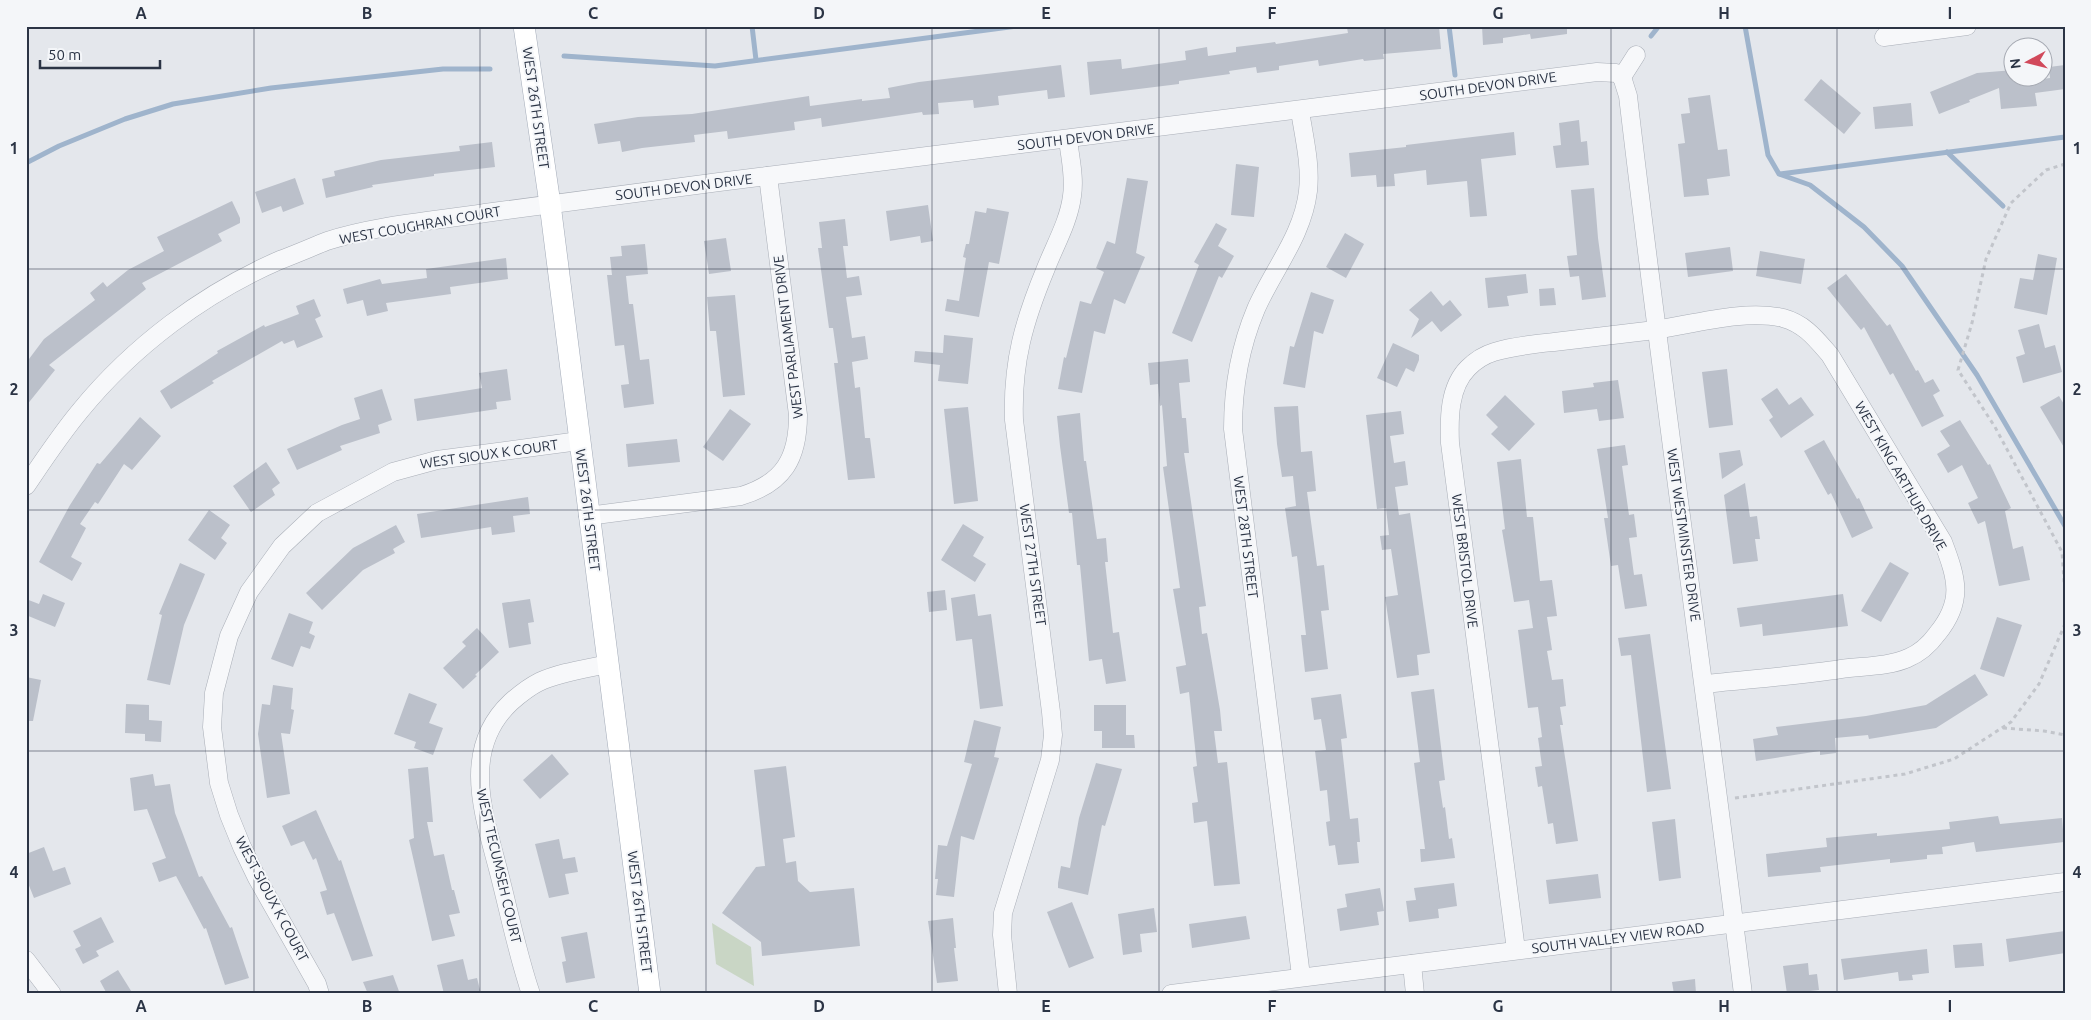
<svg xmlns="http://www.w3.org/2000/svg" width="2091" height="1020" viewBox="0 0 2091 1020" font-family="Ubuntu,sans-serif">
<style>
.green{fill:#c9d6c5}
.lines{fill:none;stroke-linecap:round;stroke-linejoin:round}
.stream{stroke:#9fb4cc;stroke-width:5}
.building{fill:#bbc0ca}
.minor-casing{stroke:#a9aeb7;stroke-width:19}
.major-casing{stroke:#a3abb8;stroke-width:22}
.path{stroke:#c2c5cb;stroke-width:3;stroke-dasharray:4 4;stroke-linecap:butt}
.minor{stroke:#f7f8fa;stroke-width:18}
.major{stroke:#fff;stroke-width:21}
.grid{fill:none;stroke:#2b3445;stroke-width:1;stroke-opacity:0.55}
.labels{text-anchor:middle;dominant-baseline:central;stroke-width:4;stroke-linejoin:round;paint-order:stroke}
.street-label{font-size:14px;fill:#2b3445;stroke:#f4f6f9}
.neatline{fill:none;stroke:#2b3445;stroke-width:2}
.grid-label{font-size:16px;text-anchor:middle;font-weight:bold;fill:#2b3445}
</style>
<rect width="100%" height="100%" fill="#e4e7ec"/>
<polygon class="green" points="712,923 751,947 754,986 716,964"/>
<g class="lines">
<g class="stream">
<polyline points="752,26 756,60"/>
<polyline points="1449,26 1455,75"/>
<polyline points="1745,26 1768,155 1779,174 1810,185 1864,227 1902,266 1977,375 2065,526"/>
<polyline points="1651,36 1659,26"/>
<polyline points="564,56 715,66 1017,26"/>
<polyline points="1947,152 2003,206"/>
<polyline points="26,163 59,146 125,119 173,104 271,88 443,69 490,69"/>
<polyline points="1780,174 2065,137"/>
</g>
</g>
<g class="building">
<polygon points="1365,26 1439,26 1441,49 1383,54 1384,59 1364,61 1363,59 1319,66 1318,60 1279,66 1279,70 1257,73 1256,67 1229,71 1230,74 1179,81 1179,84 1090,95 1087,62 1121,59 1122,69 1186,60 1185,51 1207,47 1208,56 1236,52 1236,47 1275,42 1276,44 1348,33 1347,28"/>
<polygon points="1482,26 1567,26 1567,34 1531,39 1530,34 1503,38 1503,43 1483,45"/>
<polygon points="1061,65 1065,97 1048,99 1047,90 998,96 999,105 974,108 973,100 938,103 939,114 923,115 922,112 822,127 821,118 794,122 795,130 728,139 727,131 694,135 695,142 642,148 622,152 620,141 598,144 594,124 638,117 692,114 809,96 810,106 862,99 862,101 890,98 888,88 919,82"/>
<polygon points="2065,65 2065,89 2035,93 2037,106 2001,109 1999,88 1969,100 1970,102 1939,114 1930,92 1977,73 2014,70 2014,78 2017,78 2017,82 2050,78 2049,67"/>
<polygon points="1821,79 1861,113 1844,134 1804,100"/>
<polygon points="1710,95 1718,150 1727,149 1730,176 1707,179 1709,195 1684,197 1678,144 1685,143 1681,114 1690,113 1688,98"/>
<polygon points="1911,103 1913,126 1875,129 1873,107"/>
<polygon points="1579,120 1581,142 1587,141 1589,165 1556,168 1553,146 1561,145 1559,123"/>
<polygon points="1514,132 1516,155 1481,159 1487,216 1470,217 1467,181 1427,185 1426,170 1394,174 1395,186 1377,187 1376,175 1351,177 1349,153 1406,147 1406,145"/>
<polygon points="492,142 495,167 434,174 434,176 372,185 373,187 326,198 322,179 335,176 334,171 381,160 460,151 459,146"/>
<polygon points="1236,164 1259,167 1254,217 1231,215"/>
<polygon points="295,178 304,204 283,212 281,206 262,213 255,192"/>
<polygon points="1127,178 1148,181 1136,253 1145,257 1125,304 1114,299 1105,334 1094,331 1082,393 1058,389 1064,357 1066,358 1080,301 1091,304 1104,272 1096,268 1107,241 1115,244"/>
<polygon points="1594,188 1598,238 1606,297 1582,300 1579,276 1570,277 1567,256 1577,255 1571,190"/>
<polygon points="232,201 240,218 240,223 218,234 222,241 142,283 146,289 49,365 55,370 26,406 26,363 44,339 95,300 90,293 103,282 107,287 128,270 164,251 157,237"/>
<polygon points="928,205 933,241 921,243 920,236 890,241 886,211"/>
<polygon points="987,208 1009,212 999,264 989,262 979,317 945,311 947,299 959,301 966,258 963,257 966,244 969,244 975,211 986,213"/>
<polygon points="845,219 848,246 843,246 847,278 859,276 862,295 846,297 852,338 865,336 868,359 852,362 855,388 860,387 865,438 870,438 875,478 848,480 834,363 838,363 833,328 829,328 818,248 822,248 819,222"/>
<polygon points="1216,223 1227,229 1218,246 1234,256 1222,278 1219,276 1192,342 1172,333 1199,265 1194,262"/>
<polygon points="1345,233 1364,244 1346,278 1326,267"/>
<polygon points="726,238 731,271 709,274 704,241"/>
<polygon points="645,244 648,274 626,276 629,304 633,304 640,360 649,359 654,404 624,408 621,385 629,384 624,345 615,346 607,275 612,275 610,257 622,256 621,246"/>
<polygon points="1730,247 1733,271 1688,277 1685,253"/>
<polygon points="1760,251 1805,259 1801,284 1756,276"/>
<polygon points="2038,254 2057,258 2047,315 2014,308 2020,278 2033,280"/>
<polygon points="506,258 508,279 450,287 451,294 386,303 388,311 367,316 363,300 347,304 343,289 380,279 382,284 427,278 426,269"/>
<polygon points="1526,274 1528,293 1507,296 1509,306 1488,308 1485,278"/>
<polygon points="1846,274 1887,326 1890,324 1916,371 1918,370 1925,383 1933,379 1940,391 1933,395 1944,416 1922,427 1893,373 1890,375 1864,327 1861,330 1827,288"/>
<polygon points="1554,288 1556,305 1540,306 1539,289"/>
<polygon points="1431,291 1443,306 1450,300 1462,315 1441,332 1432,321 1411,338 1419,319 1409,310"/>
<polygon points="1311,292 1334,300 1323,334 1314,331 1305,388 1283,384 1290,346 1294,347"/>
<polygon points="735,295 745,395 723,397 716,331 710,331 707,297"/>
<polygon points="314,299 321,316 315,319 323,337 297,348 294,340 284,344 282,341 212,381 214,383 171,409 160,391 218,353 217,351 264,325 265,327 299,314 296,306"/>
<polygon points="2039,324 2045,348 2055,345 2062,372 2023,383 2016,357 2025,354 2018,330"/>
<polygon points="944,335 973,338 968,384 938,381 940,365 914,362 915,351 943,353"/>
<polygon points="1393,343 1419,355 1419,360 1414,372 1406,368 1397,387 1377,378"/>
<polygon points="1188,359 1190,382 1179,383 1182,418 1186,418 1189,453 1184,453 1206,606 1199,607 1202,634 1207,633 1220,710 1222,731 1214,731 1218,763 1227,762 1240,884 1214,886 1207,821 1194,823 1192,803 1198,802 1193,767 1197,766 1189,692 1180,694 1176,667 1186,665 1173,589 1180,588 1163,467 1167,466 1162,405 1160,406 1158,384 1150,385 1148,363"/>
<polygon points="507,369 511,400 496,402 497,409 417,421 414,399 482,388 479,373"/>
<polygon points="1727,369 1733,425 1709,428 1702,372"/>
<polygon points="1618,380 1624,418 1599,421 1597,409 1564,413 1562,391 1594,387 1593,383"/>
<polygon points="1777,388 1789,405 1801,397 1814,415 1781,438 1769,420 1773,417 1761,399"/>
<polygon points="382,389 392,420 378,425 380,433 340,446 342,450 297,470 287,449 342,425 360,419 354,398"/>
<polygon points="1505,395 1535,424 1509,451 1491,434 1498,427 1486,415"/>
<polygon points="2059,396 2065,406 2065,449 2040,407"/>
<polygon points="1298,406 1301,452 1312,451 1316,491 1307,492 1317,566 1324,565 1329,610 1321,611 1328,669 1305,672 1301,635 1306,635 1297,556 1292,557 1285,508 1296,506 1293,476 1282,477 1277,444 1274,407"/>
<polygon points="968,407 978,501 954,504 944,409"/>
<polygon points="730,409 751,424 723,461 703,447"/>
<polygon points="1401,411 1404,434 1390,436 1394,463 1405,461 1408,485 1395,487 1399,515 1410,513 1430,653 1417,655 1419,675 1397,678 1385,597 1398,595 1391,549 1382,550 1380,536 1389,535 1386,508 1377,509 1366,415"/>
<polygon points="1080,413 1084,461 1086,461 1097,539 1106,538 1108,562 1105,562 1113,633 1119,632 1126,681 1106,684 1102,659 1089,661 1080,565 1077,565 1072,513 1069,513 1060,446 1057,416"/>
<polygon points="140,417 161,436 132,470 124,464 98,504 95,502 80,524 86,528 71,557 82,563 72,581 39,562 70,505 97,463 100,464"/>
<polygon points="1960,420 1988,465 1990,464 2011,508 2005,511 2013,549 2023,546 2030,580 1999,586 1985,521 1978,524 1968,503 1978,498 1962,465 1948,473 1937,454 1950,446 1940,431"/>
<polygon points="677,439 680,462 628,467 626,444"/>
<polygon points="1824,440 1857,499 1859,498 1873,528 1852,538 1831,493 1828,495 1804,451"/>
<polygon points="1625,445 1628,465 1622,466 1629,515 1634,514 1637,537 1629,538 1634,575 1642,574 1647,606 1625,609 1618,565 1611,566 1604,518 1608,518 1597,449"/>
<polygon points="1740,450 1743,465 1722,479 1719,453"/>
<polygon points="1521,459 1527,517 1533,517 1540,581 1552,580 1557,616 1547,617 1552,650 1547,651 1552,680 1563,679 1566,706 1560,707 1563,725 1560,725 1578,841 1556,844 1553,823 1548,824 1542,786 1538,787 1535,767 1542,766 1538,738 1542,737 1538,707 1528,708 1518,630 1533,628 1529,600 1514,602 1502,530 1505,529 1497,462"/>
<polygon points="266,462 280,483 272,489 275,495 251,512 233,486"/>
<polygon points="1745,483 1750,517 1757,516 1760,539 1755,539 1758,561 1733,564 1724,495"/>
<polygon points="528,497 530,514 513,516 515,532 492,535 491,527 421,538 417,514"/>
<polygon points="209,510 230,525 221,538 227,543 215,560 188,540"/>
<polygon points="963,524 984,537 973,556 986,564 975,582 941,560"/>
<polygon points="396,525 405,542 393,549 395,553 363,570 322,610 306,593 353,548"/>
<polygon points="1890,562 1909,573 1881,622 1861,611"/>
<polygon points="180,563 205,574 184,625 170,685 147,680 162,615 159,614"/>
<polygon points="945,590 947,610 929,612 927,592"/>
<polygon points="43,594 65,603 55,627 26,615 26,599 39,604"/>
<polygon points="975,594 978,616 991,614 1003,706 980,709 972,639 956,641 951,598"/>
<polygon points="1843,594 1848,626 1763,636 1762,624 1740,627 1737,608"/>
<polygon points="530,599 534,622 528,623 531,644 509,648 502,603"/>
<polygon points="289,613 313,622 309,633 315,636 310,649 301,646 293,667 271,659"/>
<polygon points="1997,617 2022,625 2004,677 1980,669"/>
<polygon points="477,628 499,652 475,675 477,676 463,689 443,668 466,646 462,642"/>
<polygon points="1650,634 1671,789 1647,792 1631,655 1621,656 1618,638"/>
<polygon points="1975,674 1988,695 1936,728 1869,739 1868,735 1835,738 1836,753 1820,755 1820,751 1756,761 1753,739 1778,735 1776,727 1866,716 1926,705"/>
<polygon points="26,677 41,680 33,721 26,721"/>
<polygon points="273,685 293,688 291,709 294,710 290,734 281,733 290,794 267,798 258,734 262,704 270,705"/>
<polygon points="1434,689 1445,780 1439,781 1443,808 1445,807 1449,839 1452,838 1455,858 1421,862 1420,849 1425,849 1414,763 1420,762 1411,692"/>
<polygon points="409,693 437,704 429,723 443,728 433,755 414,748 416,742 394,734"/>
<polygon points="1341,694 1347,738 1341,739 1350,819 1358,818 1360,842 1357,842 1359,863 1338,865 1335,845 1329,846 1326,822 1330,821 1327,790 1320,791 1315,751 1326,750 1321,719 1314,720 1311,698"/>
<polygon points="126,704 149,705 149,720 162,721 161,742 145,741 145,734 125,733"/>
<polygon points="1094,705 1126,705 1126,735 1134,735 1135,748 1102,748 1102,731 1094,731"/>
<polygon points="974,720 1001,727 994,757 999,758 974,840 961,836 954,897 936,895 938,879 935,879 938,845 947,846 972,764 964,762"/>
<polygon points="552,754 569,774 540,799 523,780"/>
<polygon points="1096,763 1122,769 1105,826 1102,825 1088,895 1058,888 1058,883 1061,866 1070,868 1079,818"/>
<polygon points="786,766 795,837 783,839 786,863 796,861 798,881 810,892 854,888 860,946 762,956 761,942 722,913 756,867 765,866 754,770"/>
<polygon points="428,767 433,822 427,822 434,856 444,854 452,890 454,890 460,913 449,915 455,936 432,941 409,840 414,838 408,769"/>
<polygon points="153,774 155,786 170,784 175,813 199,877 202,876 230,928 232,927 249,978 225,985 206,928 204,929 176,876 159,882 152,863 166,858 147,809 134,811 130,778"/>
<polygon points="316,810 339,861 341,860 373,956 352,961 334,913 327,915 320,892 327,890 316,858 313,860 304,841 291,846 282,826"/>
<polygon points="1998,816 2000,824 2062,818 2064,842 1976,852 1974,842 1942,847 1943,854 1927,855 1927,859 1890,863 1890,859 1820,867 1821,872 1768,877 1766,854 1827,847 1826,838 1877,833 1877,836 1950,829 1949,822"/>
<polygon points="1675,819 1681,878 1659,881 1652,822"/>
<polygon points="559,839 563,859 575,857 578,872 565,874 569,894 549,898 535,844"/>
<polygon points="44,847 53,871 65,867 71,884 34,898 26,878 26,854"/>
<polygon points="1598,874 1601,898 1549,904 1546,880"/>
<polygon points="1454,883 1457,906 1438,909 1439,918 1409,922 1406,901 1416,900 1414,888"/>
<polygon points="1380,888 1384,911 1377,912 1379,925 1340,931 1337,909 1347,907 1345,894"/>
<polygon points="1072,902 1094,958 1069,968 1047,912"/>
<polygon points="1154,908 1157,932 1140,934 1142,952 1123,955 1118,914"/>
<polygon points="1246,916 1250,939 1192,948 1189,924"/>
<polygon points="101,917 114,942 96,951 99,956 83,964 75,949 81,946 73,931"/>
<polygon points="953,918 956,948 954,948 958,981 937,983 928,921"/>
<polygon points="2065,931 2065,953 2009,962 2006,939"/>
<polygon points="587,932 595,978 566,983 562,962 566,961 561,937"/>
<polygon points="1982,943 1984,966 1955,968 1953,945"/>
<polygon points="1927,949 1929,973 1912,975 1913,980 1899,981 1898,972 1844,980 1841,959"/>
<polygon points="463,959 468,980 477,978 481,994 444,994 437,965"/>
<polygon points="1808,963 1809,975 1817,974 1819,990 1810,991 1810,994 1787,994 1783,966"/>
<polygon points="118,970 133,994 107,994 100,981"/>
<polygon points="393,975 400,994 368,994 363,982"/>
<polygon points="1695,979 1696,994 1674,994 1672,982"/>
</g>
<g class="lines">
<g class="minor-casing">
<g id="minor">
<polyline points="1884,37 1967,26"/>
<path d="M1622 77 1628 96C1663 395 1706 694 1743 994"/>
<polyline points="1622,77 1636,55"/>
<path d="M1300 111C1304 137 1311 165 1308 191 1303 235 1273 270 1256 309 1240 347 1233 389 1233 429L1301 976"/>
<path d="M26 486C43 461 60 435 80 411 133 346 204 293 280 260 296 254 312 247 327 241 377 225 433 221 485 213 563 202 641 192 719 182 1012 145 1305 110 1597 72L1616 73 1622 77"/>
<path d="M588 516 741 496C784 483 798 458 798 415L768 176"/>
<path d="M1516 950 1450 443C1449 418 1449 387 1468 368 1475 361 1484 355 1494 352 1513 346 1534 344 1554 342 1588 338 1622 334 1655 330 1694 324 1745 309 1783 318 1805 324 1816 339 1830 355L1943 542C1957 579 1964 601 1937 634 1929 645 1920 653 1908 658 1888 667 1862 666 1841 669 1796 676 1750 679 1705 684"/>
<polyline points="26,960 52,994"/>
<polyline points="1412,964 1415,994"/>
<polyline points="320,994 317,984 257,878 242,847 229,815 219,783 212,727 214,693 229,636 249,592 282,546 317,513 393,472 437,460 579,441"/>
<path d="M531 994C517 953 509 911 498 869 483 812 461 749 511 702 519 695 529 687 539 682 561 672 585 669 608 664"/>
<path d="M1008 994 1002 935 1003 913 1050 760 1053 735 1051 712 1014 420C1012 362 1024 321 1046 268 1055 245 1069 221 1072 196 1075 177 1070 158 1068 139"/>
<polyline points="1171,994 2065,882"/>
</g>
</g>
<g class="major-casing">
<polyline id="major" points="524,26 550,204 650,994"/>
</g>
<g class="path">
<polyline points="2065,164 2046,170 2011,203 1986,259 1972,323 1958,370 1995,427 2062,552 2065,594"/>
<polyline points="2003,728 2044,731 2065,735"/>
<polyline points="1735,798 1905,774 1954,759 2011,722 2039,684 2065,624"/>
</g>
<use href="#minor" class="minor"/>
<use href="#major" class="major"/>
</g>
<path class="grid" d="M254 26V994M480 26V994M706 26V994M932 26V994M1159 26V994M1385 26V994M1611 26V994M1837 26V994M26 269H2065M26 510H2065M26 751H2065"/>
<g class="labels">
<g class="street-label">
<text transform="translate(1488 86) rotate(-8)">SOUTH DEVON DRIVE</text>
<text transform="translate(536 108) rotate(82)">WEST 26TH STREET</text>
<text transform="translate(1086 137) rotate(-7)">SOUTH DEVON DRIVE</text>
<text transform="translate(684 187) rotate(-7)">SOUTH DEVON DRIVE</text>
<text transform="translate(420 225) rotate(-10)">WEST COUGHRAN COURT</text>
<text transform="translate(788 337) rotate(-97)">WEST PARLIAMENT DRIVE</text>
<text transform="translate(489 454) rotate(-8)">WEST SIOUX K COURT</text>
<text transform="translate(1901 476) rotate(60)">WEST KING ARTHUR DRIVE</text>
<text transform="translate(588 510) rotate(83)">WEST 26TH STREET</text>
<text transform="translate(1684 535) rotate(82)">WEST WESTMINSTER DRIVE</text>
<text transform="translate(1246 537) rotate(83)">WEST 28TH STREET</text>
<text transform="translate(1465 561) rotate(83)">WEST BRISTOL DRIVE</text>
<text transform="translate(1033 565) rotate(82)">WEST 27TH STREET</text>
<text transform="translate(499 866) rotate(77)">WEST TECUMSEH COURT</text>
<text transform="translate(272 899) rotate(62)">WEST SIOUX K COURT</text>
<text transform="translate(640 912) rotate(83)">WEST 26TH STREET</text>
<text transform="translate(1618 938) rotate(-7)">SOUTH VALLEY VIEW ROAD</text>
</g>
</g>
<rect width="2091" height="1020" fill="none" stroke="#f4f6f9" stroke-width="55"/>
<g transform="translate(2028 62) rotate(263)"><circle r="24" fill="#f4f6f9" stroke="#a4a8b1"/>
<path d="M0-4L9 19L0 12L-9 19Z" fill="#d1495b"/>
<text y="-8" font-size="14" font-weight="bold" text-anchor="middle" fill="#2b3445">N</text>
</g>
<path d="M40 60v8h120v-8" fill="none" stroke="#2b3445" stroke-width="2.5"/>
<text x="48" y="60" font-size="15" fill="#2b3445" stroke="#f4f6f9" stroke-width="4" paint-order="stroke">50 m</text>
<rect x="28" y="28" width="2036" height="964" class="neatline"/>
<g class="grid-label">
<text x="141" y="19">A</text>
<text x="367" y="19">B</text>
<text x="593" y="19">C</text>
<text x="819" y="19">D</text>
<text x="1046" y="19">E</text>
<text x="1272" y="19">F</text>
<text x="1498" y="19">G</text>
<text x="1724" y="19">H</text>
<text x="1950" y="19">I</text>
<text x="14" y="154">1</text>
<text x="2077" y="154">1</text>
<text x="14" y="395">2</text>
<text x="2077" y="395">2</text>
<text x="14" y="636">3</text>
<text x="2077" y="636">3</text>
<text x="14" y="878">4</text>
<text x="2077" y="878">4</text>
<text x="141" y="1012">A</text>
<text x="367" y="1012">B</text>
<text x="593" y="1012">C</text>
<text x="819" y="1012">D</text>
<text x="1046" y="1012">E</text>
<text x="1272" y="1012">F</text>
<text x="1498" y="1012">G</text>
<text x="1724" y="1012">H</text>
<text x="1950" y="1012">I</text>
</g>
</svg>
